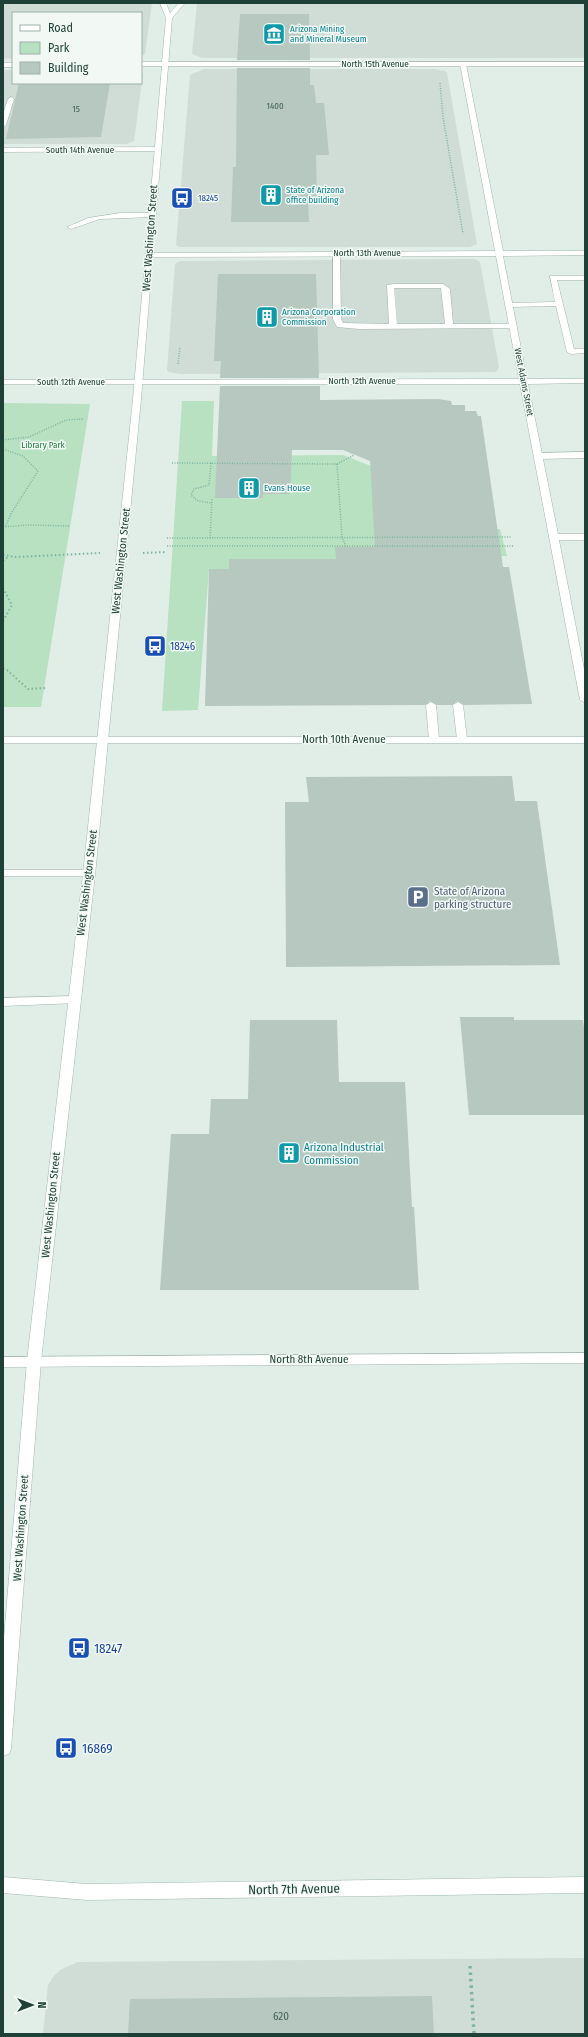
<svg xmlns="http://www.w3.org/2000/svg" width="588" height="2037" viewBox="0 0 588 2037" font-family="'Fira Sans Condensed',sans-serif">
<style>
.built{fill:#cfddd6}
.green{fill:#b7e1c1}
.building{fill:#b6c8c0}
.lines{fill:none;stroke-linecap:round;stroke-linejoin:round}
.service-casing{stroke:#a3b6ae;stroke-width:1}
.minor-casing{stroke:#a3b6ae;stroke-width:1}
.tertiary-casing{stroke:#a3b6ae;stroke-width:1}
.secondary-casing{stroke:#9ebaaf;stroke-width:1}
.path-far2{stroke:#7eb4a1;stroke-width:1.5;stroke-dasharray:1 1.5;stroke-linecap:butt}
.path-far1{stroke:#7eb4a1;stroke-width:2;stroke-dasharray:1.5 2.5;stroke-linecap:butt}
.path{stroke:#7eb4a1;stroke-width:3.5;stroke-dasharray:2.5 4;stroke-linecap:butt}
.service{fill:#fff;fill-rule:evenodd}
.minor{fill:#fff;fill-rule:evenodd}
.tertiary{fill:#fff;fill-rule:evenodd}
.secondary{fill:#fff;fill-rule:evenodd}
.labels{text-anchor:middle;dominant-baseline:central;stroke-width:3;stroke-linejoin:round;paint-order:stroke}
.far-culture-label{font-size:9px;fill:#0d838f;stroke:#f2f9f5;text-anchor:start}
.far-street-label{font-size:9px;fill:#1f4036;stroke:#f2f9f5}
.number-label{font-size:9px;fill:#456258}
.far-transit-label{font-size:9px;fill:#164399;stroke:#f2f9f5;text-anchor:start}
.far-park-label{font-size:9px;fill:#257b42;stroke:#f2f9f5}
.street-label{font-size:11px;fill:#1f4036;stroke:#f2f9f5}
.transit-label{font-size:11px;fill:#164399;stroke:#f2f9f5;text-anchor:start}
.service-label{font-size:11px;fill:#4e5e75;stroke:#f2f9f5;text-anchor:start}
.culture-label{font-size:11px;fill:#0d838f;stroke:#f2f9f5;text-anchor:start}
.near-number-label{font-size:11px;fill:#456258}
.near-transit-label{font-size:13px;fill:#164399;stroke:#f2f9f5;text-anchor:start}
.near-street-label{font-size:13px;fill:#1f4036;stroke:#f2f9f5}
</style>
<rect width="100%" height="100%" fill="#e1ede7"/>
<g class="built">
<polygon points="3,3 152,3 145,54 141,56 141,13 13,13 13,59 3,59"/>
<polygon points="197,3 585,3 585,58 202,58 192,54"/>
<polygon points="204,69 434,69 445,71 447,73 477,244 470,247 179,247 176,245 190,75"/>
<polygon points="3,70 13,70 13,83 141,83 141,72 143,74 134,141 127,144 3,144"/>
<polygon points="475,259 480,262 499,367 496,372 180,374 169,372 167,370 175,264 180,261"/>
<polygon points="585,1958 585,2034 43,2034 48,1985 53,1977 60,1970 78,1962"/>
</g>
<g class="green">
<polygon points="182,401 214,401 212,456 343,455 371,466 375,529 500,529 507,556 377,559 376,547 336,547 336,559 229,559 229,569 209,569 198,710 162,711"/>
<polygon points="3,403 90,404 41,707 3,707"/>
</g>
<g class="building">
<polygon points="240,14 309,14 310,60 237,60"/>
<polygon points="237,68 310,68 310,85 314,85 316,103 324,103 329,155 316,155 317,198 308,198 309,222 231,222 233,167 236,167"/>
<polygon points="19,83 110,83 101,137 6,139"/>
<polygon points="218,274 316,274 319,378 220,378 221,361 214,361"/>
<polygon points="220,386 320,386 320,400 438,399 451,401 452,405 465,405 465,411 476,411 478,416 481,416 503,567 509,567 532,704 464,705 457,701 452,705 437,705 430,701 425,705 205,706 209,569 229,569 229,559 336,559 335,547 375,547 370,461 343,450 292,450 290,494 263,494 263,498 215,498"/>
<polygon points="512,776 515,801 537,801 560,965 286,967 285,802 309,802 306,777"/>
<polygon points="460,1017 514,1017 514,1020 583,1020 585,1035 585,1115 469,1115"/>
<polygon points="250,1020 337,1020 339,1082 405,1082 412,1207 414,1207 419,1290 160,1290 171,1134 209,1134 211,1099 248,1099"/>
<polygon points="432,1996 434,2034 128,2034 130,1999"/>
</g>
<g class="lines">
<g class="service-casing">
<g id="service">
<polygon points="11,97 14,99 6,125 3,127 3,114 8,99"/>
<polygon points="120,213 152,213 156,215 152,217 100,219 71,229 67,227 88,218"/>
<path d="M333 251 340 253 341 319 343 323 389 324 387 285 394 284H443L450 289 453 324H513L517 326 513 328 359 329 337 327 333 319ZM394 288H441L445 324H397Z"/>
<polygon points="550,276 585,276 585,280 557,280 574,349 585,349 585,353 571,354 567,352 556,306 509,307 505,305 509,303 555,302"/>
<polygon points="585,452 585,458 538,459 534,456 538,453"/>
<polygon points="431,702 436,705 439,739 434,742 429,739 426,705"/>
<polygon points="458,702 463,705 467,739 462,742 457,739 453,705"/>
<polygon points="3,870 89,870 95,873 89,876 3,876"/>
</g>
</g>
<g class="minor-casing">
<g id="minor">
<polygon points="463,62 466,64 503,251 585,251 585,255 503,256 527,379 585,379 585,383 528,384 558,534 585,534 585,540 559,540 585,674 585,703 580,700 520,384 3,384 3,380 519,379 496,256 149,257 145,255 149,253 495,251 460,64"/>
<polygon points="3,148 157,147 160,149 157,151 3,152"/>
<rect x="3" y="737" width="582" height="6"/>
<polygon points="74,996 78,997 80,1000 78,1003 3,1006 3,998"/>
<polygon points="585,1353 585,1363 3,1367 3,1357"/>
</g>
</g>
<g class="tertiary-casing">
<polygon id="tertiary" points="585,62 585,66 164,66 161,64 164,62"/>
</g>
<g class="secondary-casing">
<g id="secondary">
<polygon points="160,3 166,3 170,13 179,3 185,3 172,18 141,399 96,865 41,1361 11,1749 9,1754 3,1756 3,1650 27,1361 84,865 133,399 162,66 141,66 141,62 162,62 166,18"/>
<rect x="3" y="63" width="10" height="4"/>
<polygon points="3,1877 87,1884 585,1877 585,1893 87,1900 3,1893"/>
</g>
</g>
<g class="path-far2">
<polyline points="440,83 443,117 463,234"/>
<polyline points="178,364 180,347"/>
<polyline points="3,440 29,437 66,420 83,419"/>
<polyline points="3,449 23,456 38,471 12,512 5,527"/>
<polyline points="172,463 337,464 354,455"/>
<polyline points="211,463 209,485 194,489 191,495 198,501 212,503"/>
<polyline points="337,464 342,537 346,547"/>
<polyline points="3,527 28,525 69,526"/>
<polyline points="167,538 512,537"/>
<polyline points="210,538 212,499"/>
<polyline points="167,546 514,546"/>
</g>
<g class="path-far1">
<polyline points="143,553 166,552"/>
<polyline points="3,555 16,557 100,553"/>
<polyline points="3,561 8,557"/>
<polyline points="3,588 12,605 3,621"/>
<polyline points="3,669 7,670 28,689 46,688"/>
</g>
<polyline class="path" points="470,1966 474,2034"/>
<use href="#service" class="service"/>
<use href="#minor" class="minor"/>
<use href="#tertiary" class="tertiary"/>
<use href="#secondary" class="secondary"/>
</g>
<defs>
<g id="museum-square" transform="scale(1.15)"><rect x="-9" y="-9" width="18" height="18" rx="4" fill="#0f9aa8" stroke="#f2f9f5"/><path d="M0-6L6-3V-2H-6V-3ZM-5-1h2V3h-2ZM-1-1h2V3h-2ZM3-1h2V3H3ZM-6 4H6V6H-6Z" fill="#fff"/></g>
<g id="building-square" transform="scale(1.15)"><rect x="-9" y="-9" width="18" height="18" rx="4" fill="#0f9aa8" stroke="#f2f9f5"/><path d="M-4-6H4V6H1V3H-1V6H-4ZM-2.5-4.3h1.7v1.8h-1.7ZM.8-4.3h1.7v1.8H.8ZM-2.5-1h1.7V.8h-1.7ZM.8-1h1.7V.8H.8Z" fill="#fff"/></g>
<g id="bus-square" transform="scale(1.15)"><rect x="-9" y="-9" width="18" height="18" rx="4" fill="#1a4fb4" stroke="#f2f9f5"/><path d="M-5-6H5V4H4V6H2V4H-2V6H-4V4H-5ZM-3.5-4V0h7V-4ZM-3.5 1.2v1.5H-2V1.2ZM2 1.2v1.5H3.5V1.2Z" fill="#fff"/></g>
<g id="parking-square" transform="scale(1.15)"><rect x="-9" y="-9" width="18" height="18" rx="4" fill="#5c6f8a" stroke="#f2f9f5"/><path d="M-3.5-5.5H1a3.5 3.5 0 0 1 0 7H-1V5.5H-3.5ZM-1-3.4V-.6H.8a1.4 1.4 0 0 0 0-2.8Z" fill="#fff"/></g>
</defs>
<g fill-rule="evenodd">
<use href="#museum-square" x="274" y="34"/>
<use href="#building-square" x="271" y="195"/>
<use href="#bus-square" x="182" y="198"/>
<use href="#building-square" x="267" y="317"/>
<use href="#building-square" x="249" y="488"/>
<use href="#bus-square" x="155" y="646"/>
<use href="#parking-square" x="418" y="897"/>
<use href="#building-square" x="289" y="1153"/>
<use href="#bus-square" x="79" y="1648"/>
<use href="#bus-square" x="66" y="1748"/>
</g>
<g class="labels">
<g class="far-culture-label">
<text x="290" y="29">Arizona Mining<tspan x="290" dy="10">and Mineral Museum</tspan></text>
<text x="286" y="190">State of Arizona<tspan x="286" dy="10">office building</tspan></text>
<text x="282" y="312">Arizona Corporation<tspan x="282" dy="10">Commission</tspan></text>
<text x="264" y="488">Evans House</text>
</g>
<g class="far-street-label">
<text x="375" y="64">North 15th Avenue</text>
<text x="80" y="150">South 14th Avenue</text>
<text x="367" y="253">North 13th Avenue</text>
<text x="362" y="381">North 12th Avenue</text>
<text x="71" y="382">South 12th Avenue</text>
<text transform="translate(524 382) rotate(79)">West Adams Street</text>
</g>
<g class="number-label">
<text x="275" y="106">1400</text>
<text x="76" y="109">15</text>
</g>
<g class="far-transit-label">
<text x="198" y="198">18245</text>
</g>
<g class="far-park-label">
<text x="43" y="445">Library Park</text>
</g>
<g class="street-label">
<text transform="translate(150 238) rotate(-86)">West Washington Street</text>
<text transform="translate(121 561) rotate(-84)">West Washington Street</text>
<text x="344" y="739">North 10th Avenue</text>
<text transform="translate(87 883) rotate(-83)">West Washington Street</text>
<text transform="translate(51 1205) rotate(-84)">West Washington Street</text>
<text x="309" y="1359">North 8th Avenue</text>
<text transform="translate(21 1528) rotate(-86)">West Washington Street</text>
</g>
<g class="transit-label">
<text x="170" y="646">18246</text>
</g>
<g class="service-label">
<text x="434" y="891">State of Arizona<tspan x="434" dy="13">parking structure</tspan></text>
</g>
<g class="culture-label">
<text x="304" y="1147">Arizona Industrial<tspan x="304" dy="13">Commission</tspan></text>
</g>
<g class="near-number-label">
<text x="281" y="2016">620</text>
</g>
<g class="near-transit-label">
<text x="94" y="1648">18247</text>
<text x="82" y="1748">16869</text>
</g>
<g class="near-street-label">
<text transform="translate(294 1889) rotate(-1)">North 7th Avenue</text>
</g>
</g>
<rect width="588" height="2037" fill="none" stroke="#1f4036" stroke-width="8"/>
<rect x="12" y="12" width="130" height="72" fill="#f2f9f5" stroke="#9eafa9"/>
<rect x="20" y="25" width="20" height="6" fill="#ffffff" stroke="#9eafa9"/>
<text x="48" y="32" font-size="12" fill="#1f4036">Road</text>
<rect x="20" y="42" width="20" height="12" fill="#b7e1c1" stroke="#9eafa9"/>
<text x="48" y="52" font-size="12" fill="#1f4036">Park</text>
<rect x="20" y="62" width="20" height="12" fill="#b6c8c0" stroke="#9eafa9"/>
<text x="48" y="72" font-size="12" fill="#1f4036">Building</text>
<g transform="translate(32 2005) rotate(90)" stroke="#f2f9f5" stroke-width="3" paint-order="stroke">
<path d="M0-3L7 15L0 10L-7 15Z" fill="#1f4036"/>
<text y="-6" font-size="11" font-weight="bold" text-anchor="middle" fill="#1f4036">N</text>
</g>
</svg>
